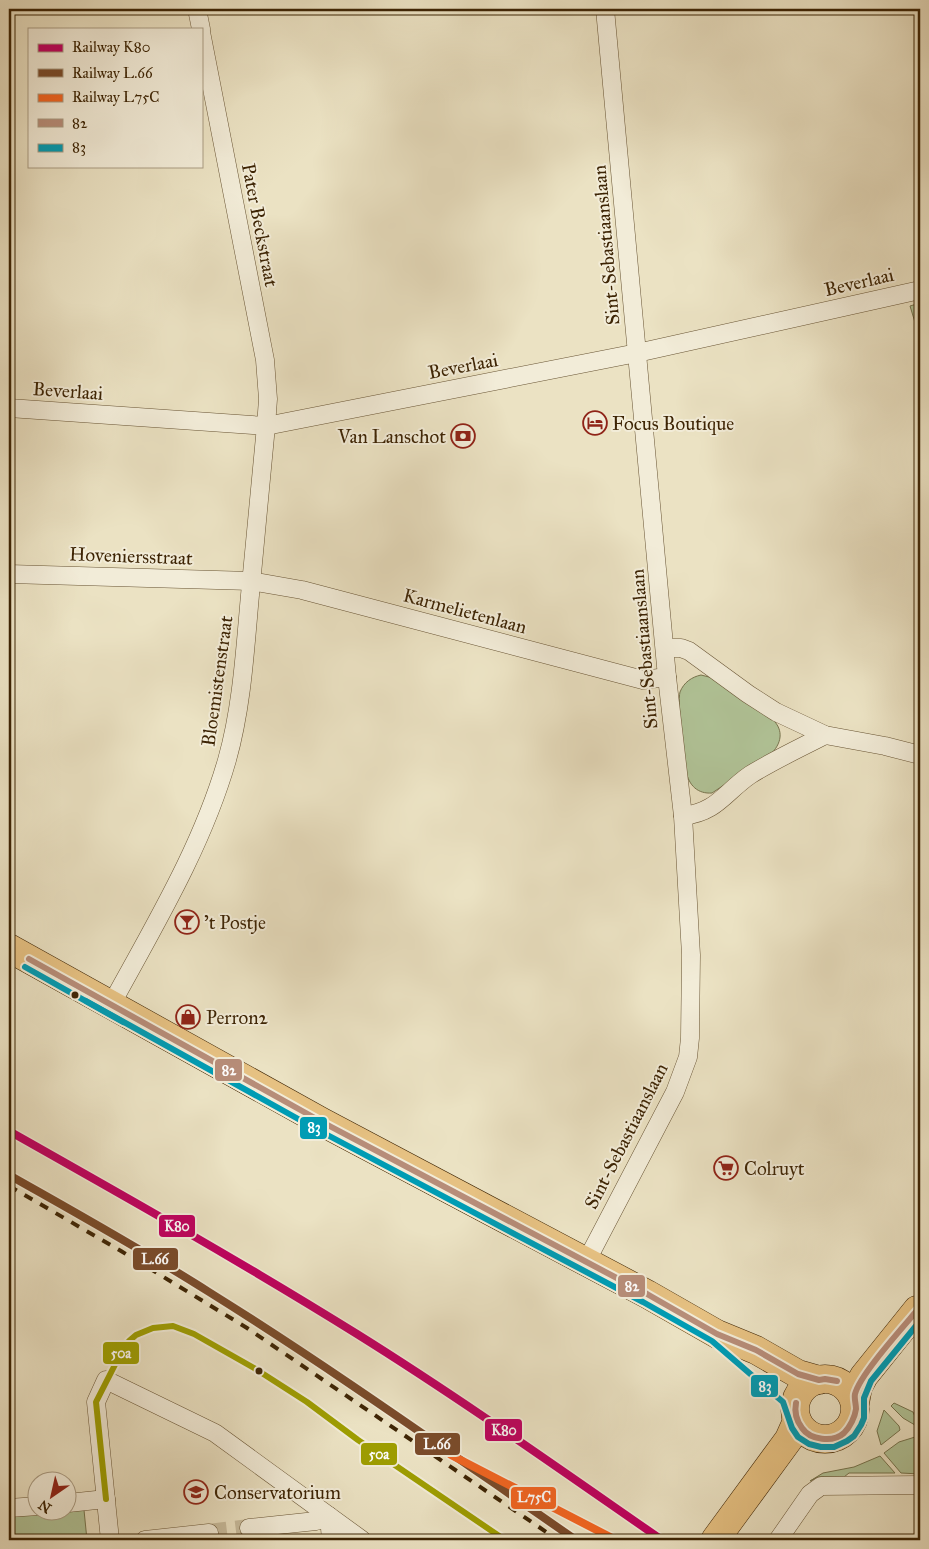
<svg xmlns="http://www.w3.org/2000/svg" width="929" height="1549" viewBox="0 0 929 1549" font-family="'IM FELL Great Primer',serif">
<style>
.green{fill:#b1c498;stroke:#77744e}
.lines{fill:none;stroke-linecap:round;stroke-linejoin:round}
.street-tunnel{stroke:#c8bc9d;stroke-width:18;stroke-dasharray:18 9;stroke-linecap:butt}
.street-casing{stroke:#685434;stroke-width:19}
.primary-casing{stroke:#3d2404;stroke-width:29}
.street{stroke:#f2ecd8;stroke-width:18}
.primary{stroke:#e6c182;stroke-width:28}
.rail{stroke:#3d2404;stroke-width:4;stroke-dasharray:9 9;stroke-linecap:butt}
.bus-1-casing{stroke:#f2ecd8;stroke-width:10}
.bus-2-casing{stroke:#f2ecd8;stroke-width:10}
.bus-3-casing{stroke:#f2ecd8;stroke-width:10}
.bus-1{stroke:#b78d79;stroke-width:6}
.bus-2{stroke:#009cb4;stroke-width:6}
.bus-3{stroke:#9e9e01;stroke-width:6}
.rail-1-casing{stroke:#f2ecd8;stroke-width:11}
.rail-2-casing{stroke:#f2ecd8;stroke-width:11}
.rail-3-casing{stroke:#f2ecd8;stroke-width:11}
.rail-1{stroke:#bf005f;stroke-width:8}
.rail-2{stroke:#7a4b2a;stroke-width:8}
.rail-3{stroke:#f26522;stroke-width:8}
.bus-dot{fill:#3d2404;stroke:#f2ecd8;stroke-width:2}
.labels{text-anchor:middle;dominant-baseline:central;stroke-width:4;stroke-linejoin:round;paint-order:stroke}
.street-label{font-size:19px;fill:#3d2404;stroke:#f2ecd8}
.poi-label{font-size:19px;fill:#3d2404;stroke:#f2ecd8;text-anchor:start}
.line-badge{stroke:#f2ecd8;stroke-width:2}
.badge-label{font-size:14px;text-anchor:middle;font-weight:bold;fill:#fff}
</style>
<rect width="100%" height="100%" fill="#ebe2c3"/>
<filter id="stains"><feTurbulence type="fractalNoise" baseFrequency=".004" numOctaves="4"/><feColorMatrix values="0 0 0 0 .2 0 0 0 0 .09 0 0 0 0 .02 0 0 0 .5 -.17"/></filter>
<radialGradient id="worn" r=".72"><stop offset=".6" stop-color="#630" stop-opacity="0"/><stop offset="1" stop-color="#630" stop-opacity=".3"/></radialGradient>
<g class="green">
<polygon points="920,303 920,329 917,329 910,306"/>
<path d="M701 675 713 678 771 718C783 728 783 741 772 753L712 793C698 794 689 786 686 771 684 756 677 704 680 692 684 682 692 677 701 675Z"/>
<polygon points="894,1403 913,1412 920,1428 903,1418 891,1406"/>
<polygon points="884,1410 899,1426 900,1430 881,1445 877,1431"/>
<polygon points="915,1437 920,1439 920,1474 901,1473 884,1453 899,1442"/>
<polygon points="880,1456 895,1473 849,1473 844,1477 818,1477 810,1481 823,1473 854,1467"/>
<polygon points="84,1510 87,1540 9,1540 9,1517"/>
</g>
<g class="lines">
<polyline class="street-tunnel" points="209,1533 249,1528"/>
<g class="street-casing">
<g id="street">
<polyline points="197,9 201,29"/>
<polyline points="9,408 266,426 637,353 920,290"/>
<polyline points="9,574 251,581 302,590 643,680 667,677"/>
<polyline points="665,648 681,648 689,651 748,694 776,712 825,735 885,746 920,755"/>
<path d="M683 816C717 812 724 793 750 775 774 760 800 748 825 735"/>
<path d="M111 1005C154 926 202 847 227 760 242 707 245 650 250 595 255 539 261 483 266 426L268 399 265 360 201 32"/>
<polyline points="586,1262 675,1092 688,1057 690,1038 691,955 683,816 667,677 605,9"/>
<polyline points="68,1503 106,1499"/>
<polyline points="9,1508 38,1506"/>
<polyline points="249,1528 316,1521 329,1516 331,1540"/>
<polyline points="110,1540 96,1402 106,1380 215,1433 362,1540"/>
<polyline points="145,1540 209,1533"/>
<polyline points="778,1540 810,1494 821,1486 920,1485"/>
</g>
</g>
<g class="primary-casing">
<g id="primary">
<polyline points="9,948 322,1122 647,1294 717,1334 756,1350 798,1374 819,1380"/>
<circle cx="825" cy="1409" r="30"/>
<polyline points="855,1403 858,1387 864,1376 917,1310"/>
<polyline points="715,1540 789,1439 797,1421"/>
</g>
</g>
<use href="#street" class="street"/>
<use href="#primary" class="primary"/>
<polyline class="rail" points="9,1186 121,1251 247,1328 558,1540"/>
<g class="bus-1-casing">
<g id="bus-1">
<polyline points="29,959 322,1122 647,1294 717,1334 756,1350 798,1374 819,1380 825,1379 837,1381"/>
<path d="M796 1403C794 1413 796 1420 802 1428 810 1440 833 1443 844 1433 850 1427 855 1417 856 1409 856 1404 854 1398 855 1394 860 1374 905 1325 920 1307"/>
</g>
</g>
<g class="bus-2-casing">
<g id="bus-2">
<polyline points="25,967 123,1022"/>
<polyline points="86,1001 318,1130 643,1302 712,1341 783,1402 792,1428 798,1437 809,1444 821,1447 834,1447 847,1441 854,1436 861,1425 864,1418 864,1398 871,1381 920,1321"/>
</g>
</g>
<g class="bus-3-casing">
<polyline id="bus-3" points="106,1499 96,1402 123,1349 129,1341 136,1335 153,1328 173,1326 194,1334 254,1368 307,1402 358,1440 505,1540"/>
</g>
<use href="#bus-1" class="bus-1"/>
<use href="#bus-2" class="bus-2"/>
<use href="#bus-3" class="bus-3"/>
<g class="rail-1-casing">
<path id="rail-1" d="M9 1131C126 1197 243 1263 357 1334 461 1399 561 1470 662 1540"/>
</g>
<g class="rail-2-casing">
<path id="rail-2" d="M9 1175C76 1213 143 1250 209 1292 334 1370 454 1456 576 1540"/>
</g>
<g class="rail-3-casing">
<polyline id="rail-3" points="451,1455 616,1540"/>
</g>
<use href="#rail-1" class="rail-1"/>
<use href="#rail-2" class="rail-2"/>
<use href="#rail-3" class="rail-3"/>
</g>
<defs>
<g id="hotel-ring" transform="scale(1.25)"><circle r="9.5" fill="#f2ecd8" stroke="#8f2418" stroke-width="1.5"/><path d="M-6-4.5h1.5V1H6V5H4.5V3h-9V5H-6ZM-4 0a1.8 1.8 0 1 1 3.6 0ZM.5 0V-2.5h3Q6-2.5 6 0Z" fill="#8f2418"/></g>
<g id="bank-ring" transform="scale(1.25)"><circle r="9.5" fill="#f2ecd8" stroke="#8f2418" stroke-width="1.5"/><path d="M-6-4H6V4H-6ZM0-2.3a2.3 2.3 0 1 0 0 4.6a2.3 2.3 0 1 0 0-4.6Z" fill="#8f2418"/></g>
<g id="bar-ring" transform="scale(1.25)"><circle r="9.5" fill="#f2ecd8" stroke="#8f2418" stroke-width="1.5"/><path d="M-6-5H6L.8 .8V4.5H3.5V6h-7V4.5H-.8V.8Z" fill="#8f2418"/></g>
<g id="shop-ring" transform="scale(1.25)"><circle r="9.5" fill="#f2ecd8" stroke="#8f2418" stroke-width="1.5"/><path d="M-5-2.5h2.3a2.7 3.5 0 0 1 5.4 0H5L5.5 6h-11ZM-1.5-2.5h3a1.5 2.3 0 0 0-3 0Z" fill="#8f2418"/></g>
<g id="supermarket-ring" transform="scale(1.25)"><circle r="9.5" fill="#f2ecd8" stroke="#8f2418" stroke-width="1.5"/><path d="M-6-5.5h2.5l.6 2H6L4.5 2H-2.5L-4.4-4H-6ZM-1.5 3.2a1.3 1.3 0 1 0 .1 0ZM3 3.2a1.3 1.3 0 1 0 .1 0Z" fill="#8f2418"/></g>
<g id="school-ring" transform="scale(1.25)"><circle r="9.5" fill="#f2ecd8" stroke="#8f2418" stroke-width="1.5"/><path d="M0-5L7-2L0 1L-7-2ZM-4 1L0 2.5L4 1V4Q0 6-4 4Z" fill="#8f2418"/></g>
</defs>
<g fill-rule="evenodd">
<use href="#hotel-ring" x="595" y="423"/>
<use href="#bank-ring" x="463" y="436"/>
<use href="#bar-ring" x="187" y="922"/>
<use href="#shop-ring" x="188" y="1017"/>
<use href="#supermarket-ring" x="726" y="1168"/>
<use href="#school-ring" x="196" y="1492"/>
</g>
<g class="bus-dot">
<circle cx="75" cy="995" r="4.5"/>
<circle cx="259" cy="1371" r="4.5"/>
</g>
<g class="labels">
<g class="street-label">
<text transform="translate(260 225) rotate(79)">Pater Beckstraat</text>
<text transform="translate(606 245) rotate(-95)">Sint-Sebastiaanslaan</text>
<text transform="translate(859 282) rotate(-13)">Beverlaai</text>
<text transform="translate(463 366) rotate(-11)">Beverlaai</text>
<text transform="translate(68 391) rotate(4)">Beverlaai</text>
<text transform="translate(131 556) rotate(2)">Hoveniersstraat</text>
<text transform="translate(465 611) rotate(15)">Karmelietenlaan</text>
<text transform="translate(644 649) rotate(-95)">Sint-Sebastiaanslaan</text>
<text transform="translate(217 681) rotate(-82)">Bloemistenstraat</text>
<text transform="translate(626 1136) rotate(-63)">Sint-Sebastiaanslaan</text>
</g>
<g class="poi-label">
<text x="612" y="423">Focus Boutique</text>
<text x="446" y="436" text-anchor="end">Van Lanschot</text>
<text x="204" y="922">'t Postje</text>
<text x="206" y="1017">Perron2</text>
<text x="744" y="1168">Colruyt</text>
<text x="214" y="1492">Conservatorium</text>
</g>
</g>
<g class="line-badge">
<rect x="214" y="1058" width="29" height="24" rx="5" fill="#b78d79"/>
<rect x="299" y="1116" width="29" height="24" rx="5" fill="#009cb4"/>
<rect x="158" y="1214" width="38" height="24" rx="5" fill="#bf005f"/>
<rect x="132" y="1247" width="47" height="24" rx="5" fill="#7a4b2a"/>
<rect x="617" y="1274" width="29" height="24" rx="5" fill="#b78d79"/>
<rect x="102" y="1341" width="38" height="24" rx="5" fill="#9e9e01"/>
<rect x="750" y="1374" width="29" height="24" rx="5" fill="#009cb4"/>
<rect x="484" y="1418" width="39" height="24" rx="5" fill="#bf005f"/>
<rect x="414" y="1432" width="47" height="24" rx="5" fill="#7a4b2a"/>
<rect x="360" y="1442" width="38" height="24" rx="5" fill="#9e9e01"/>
<rect x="510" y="1486" width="47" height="24" rx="5" fill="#f26522"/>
</g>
<g class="badge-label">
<text x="229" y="1075">82</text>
<text x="314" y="1132">83</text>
<text x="177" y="1231">K80</text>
<text x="155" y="1264">L.66</text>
<text x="632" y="1291">82</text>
<text x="121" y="1358">50a</text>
<text x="765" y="1391">83</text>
<text x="504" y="1435">K80</text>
<text x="437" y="1449">L.66</text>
<text x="379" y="1459">50a</text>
<text x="534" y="1502">L75C</text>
</g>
<rect width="929" height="1549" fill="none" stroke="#ebe2c3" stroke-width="30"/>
<rect x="10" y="10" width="909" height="1529" fill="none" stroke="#3d2404" stroke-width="2.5"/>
<rect x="15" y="15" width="899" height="1519" fill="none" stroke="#3d2404"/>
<rect x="28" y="28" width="175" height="140" fill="#f2ecd8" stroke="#aa9c83"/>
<rect x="38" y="44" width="25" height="8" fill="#bf005f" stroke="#aa9c83"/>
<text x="72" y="52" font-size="15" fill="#3d2404">Railway K80</text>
<rect x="38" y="69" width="25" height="8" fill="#7a4b2a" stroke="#aa9c83"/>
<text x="72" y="78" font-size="15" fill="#3d2404">Railway L.66</text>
<rect x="38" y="94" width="25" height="8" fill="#f26522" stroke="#aa9c83"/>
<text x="72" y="102" font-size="15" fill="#3d2404">Railway L75C</text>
<rect x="38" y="119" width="25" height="8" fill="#b78d79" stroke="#aa9c83"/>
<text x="72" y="128" font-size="15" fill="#3d2404">82</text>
<rect x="38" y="144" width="25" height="8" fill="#009cb4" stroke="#aa9c83"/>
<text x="72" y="152" font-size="15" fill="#3d2404">83</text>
<g transform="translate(52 1496) rotate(214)"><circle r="24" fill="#f2ecd8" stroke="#aa9c83"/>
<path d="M0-4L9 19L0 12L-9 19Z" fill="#8f2418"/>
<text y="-8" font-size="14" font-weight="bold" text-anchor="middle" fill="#3d2404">N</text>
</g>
<rect width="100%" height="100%" filter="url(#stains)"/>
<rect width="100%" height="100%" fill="url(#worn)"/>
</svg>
